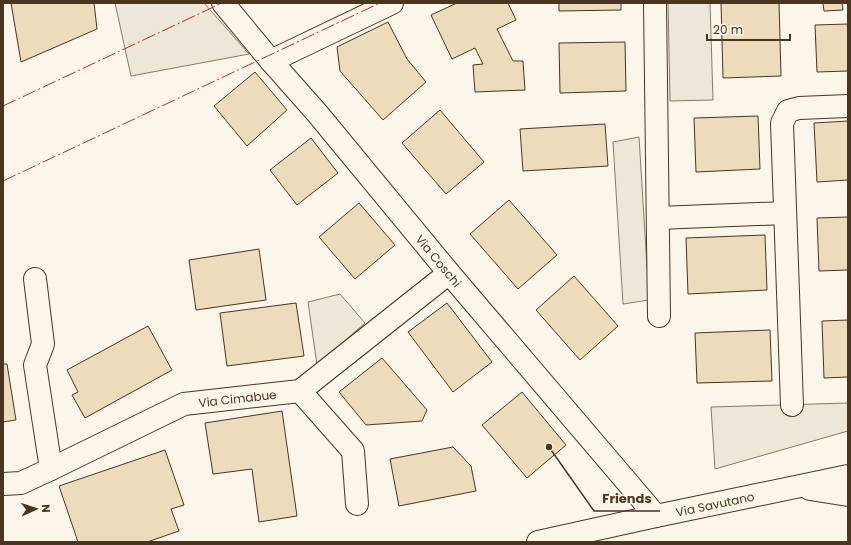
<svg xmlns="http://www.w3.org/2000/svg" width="851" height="545" viewBox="0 0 851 545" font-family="Poppins,sans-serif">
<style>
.parking{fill:#ede7d9;stroke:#887966}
.building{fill:#ecdcbc;stroke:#4a3520}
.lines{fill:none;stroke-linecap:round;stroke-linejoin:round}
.minor-casing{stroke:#4a3520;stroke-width:24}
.tertiary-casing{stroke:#4a3520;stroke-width:24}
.minor{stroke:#fbf6e9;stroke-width:22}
.tertiary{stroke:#fbf6e9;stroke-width:22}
.power{stroke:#c62828;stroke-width:1;stroke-dasharray:14 3 2 3;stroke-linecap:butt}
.labels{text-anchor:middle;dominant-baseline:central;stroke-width:3;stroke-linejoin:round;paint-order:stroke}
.street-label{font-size:12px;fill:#4a3520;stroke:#fbf6e9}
.leader{fill:none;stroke:#4a3520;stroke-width:1.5}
.callout-dot{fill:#4a3520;stroke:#fbf6e9;stroke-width:1.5}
.callout-label{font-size:13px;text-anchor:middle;font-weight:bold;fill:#4a3520;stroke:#fbf6e9;stroke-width:3;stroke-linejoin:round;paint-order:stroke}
</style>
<rect width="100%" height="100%" fill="#fbf6e9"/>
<g class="parking">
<polygon points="115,3 204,3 249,54 131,76"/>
<polygon points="668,3 710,3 713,100 670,101"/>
<polygon points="639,137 649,300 623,304 613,142"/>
<polygon points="340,294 365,323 317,365 308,302"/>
<polygon points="848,403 848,431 715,469 711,407"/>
</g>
<g class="building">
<polygon points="11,3 94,3 97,29 21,62"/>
<polygon points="457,3 508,3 516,20 497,29 513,61 523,61 525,90 475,92 473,65 483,64 475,48 452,59 431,15"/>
<polygon points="559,3 621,3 621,10 559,11"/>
<polygon points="721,3 779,3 781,76 723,78"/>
<polygon points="823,3 842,3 843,10 824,11"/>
<polygon points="388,22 407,59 426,82 383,120 340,71 337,47"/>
<polygon points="848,24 848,71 817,72 815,25"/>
<polygon points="625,42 626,91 560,93 559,43"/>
<polygon points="255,72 287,110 247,146 214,106"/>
<polygon points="440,110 484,162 446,194 402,143"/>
<polygon points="758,116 760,169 696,172 694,118"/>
<polygon points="848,121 848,180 817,182 814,123"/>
<polygon points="605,124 608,166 523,171 520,129"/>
<polygon points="311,138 338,173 297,205 270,170"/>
<polygon points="509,200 557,255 518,289 470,234"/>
<polygon points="359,203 395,245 355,279 319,237"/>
<polygon points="848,217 848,270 819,271 817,218"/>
<polygon points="765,235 767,290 688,294 686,238"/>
<polygon points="259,249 266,300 196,310 189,260"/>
<polygon points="574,276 618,326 580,360 536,310"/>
<polygon points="296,303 304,356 227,366 220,313"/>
<polygon points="447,303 492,362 453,392 408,332"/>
<polygon points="848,320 848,377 824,378 822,321"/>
<polygon points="148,326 172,370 85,418 72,395 78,392 67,370"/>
<polygon points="770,330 772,381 697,383 695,333"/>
<polygon points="382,358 427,410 422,421 366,425 339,392"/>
<polygon points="3,364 7,364 16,420 3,422"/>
<polygon points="522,392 566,445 527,478 482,425"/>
<polygon points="282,411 297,516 259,522 252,469 213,474 205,423"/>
<polygon points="453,447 471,466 476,491 399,506 390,459"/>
<polygon points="165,450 184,505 171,509 179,531 147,542 78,542 59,486"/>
</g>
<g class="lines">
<g class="minor-casing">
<g id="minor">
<path id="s1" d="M223 3 271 61 317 113 449 273 656 516"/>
<polyline points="655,3 659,316"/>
<polyline points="271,61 392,3"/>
<polyline points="658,218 785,213"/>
<polyline points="35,279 43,344 35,365 51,469"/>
<polyline points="300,391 353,451 357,504"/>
<polyline points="792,405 782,123 788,111 799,108 848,106"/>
<path id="s2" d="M3 484 21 483 51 469 184 404 300 391 449 273"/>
</g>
</g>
<g class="tertiary-casing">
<g id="tertiary">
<polyline points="810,489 848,495"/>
<path id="s3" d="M538 542 656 516 848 476"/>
</g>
</g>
<use href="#minor" class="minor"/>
<use href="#tertiary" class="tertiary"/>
<g class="power">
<polyline points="3,106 222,3"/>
<polyline points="3,181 380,3"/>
</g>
</g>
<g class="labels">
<g class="street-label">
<text stroke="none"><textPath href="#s1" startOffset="336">Via Coschi</textPath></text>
<text stroke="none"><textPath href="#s2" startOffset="253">Via Cimabue</textPath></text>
<text stroke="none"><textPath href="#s3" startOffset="181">Via Savutano</textPath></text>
</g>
</g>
<path class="leader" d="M549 447L594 511H660"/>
<circle class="callout-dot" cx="549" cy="447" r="4"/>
<g class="callout-label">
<text x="627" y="503">Friends</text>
</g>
<rect width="851" height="545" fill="none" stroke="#4a3520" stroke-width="8"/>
<g transform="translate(36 509) rotate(87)" stroke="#fbf6e9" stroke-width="3" paint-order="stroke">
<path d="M0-3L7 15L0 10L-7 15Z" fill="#4a3520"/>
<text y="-6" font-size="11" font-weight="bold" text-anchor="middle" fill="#4a3520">N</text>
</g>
<path d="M707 34v6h83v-6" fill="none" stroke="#4a3520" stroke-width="2"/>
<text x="713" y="34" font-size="12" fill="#4a3520" stroke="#fbf6e9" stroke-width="3" paint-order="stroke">20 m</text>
</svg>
